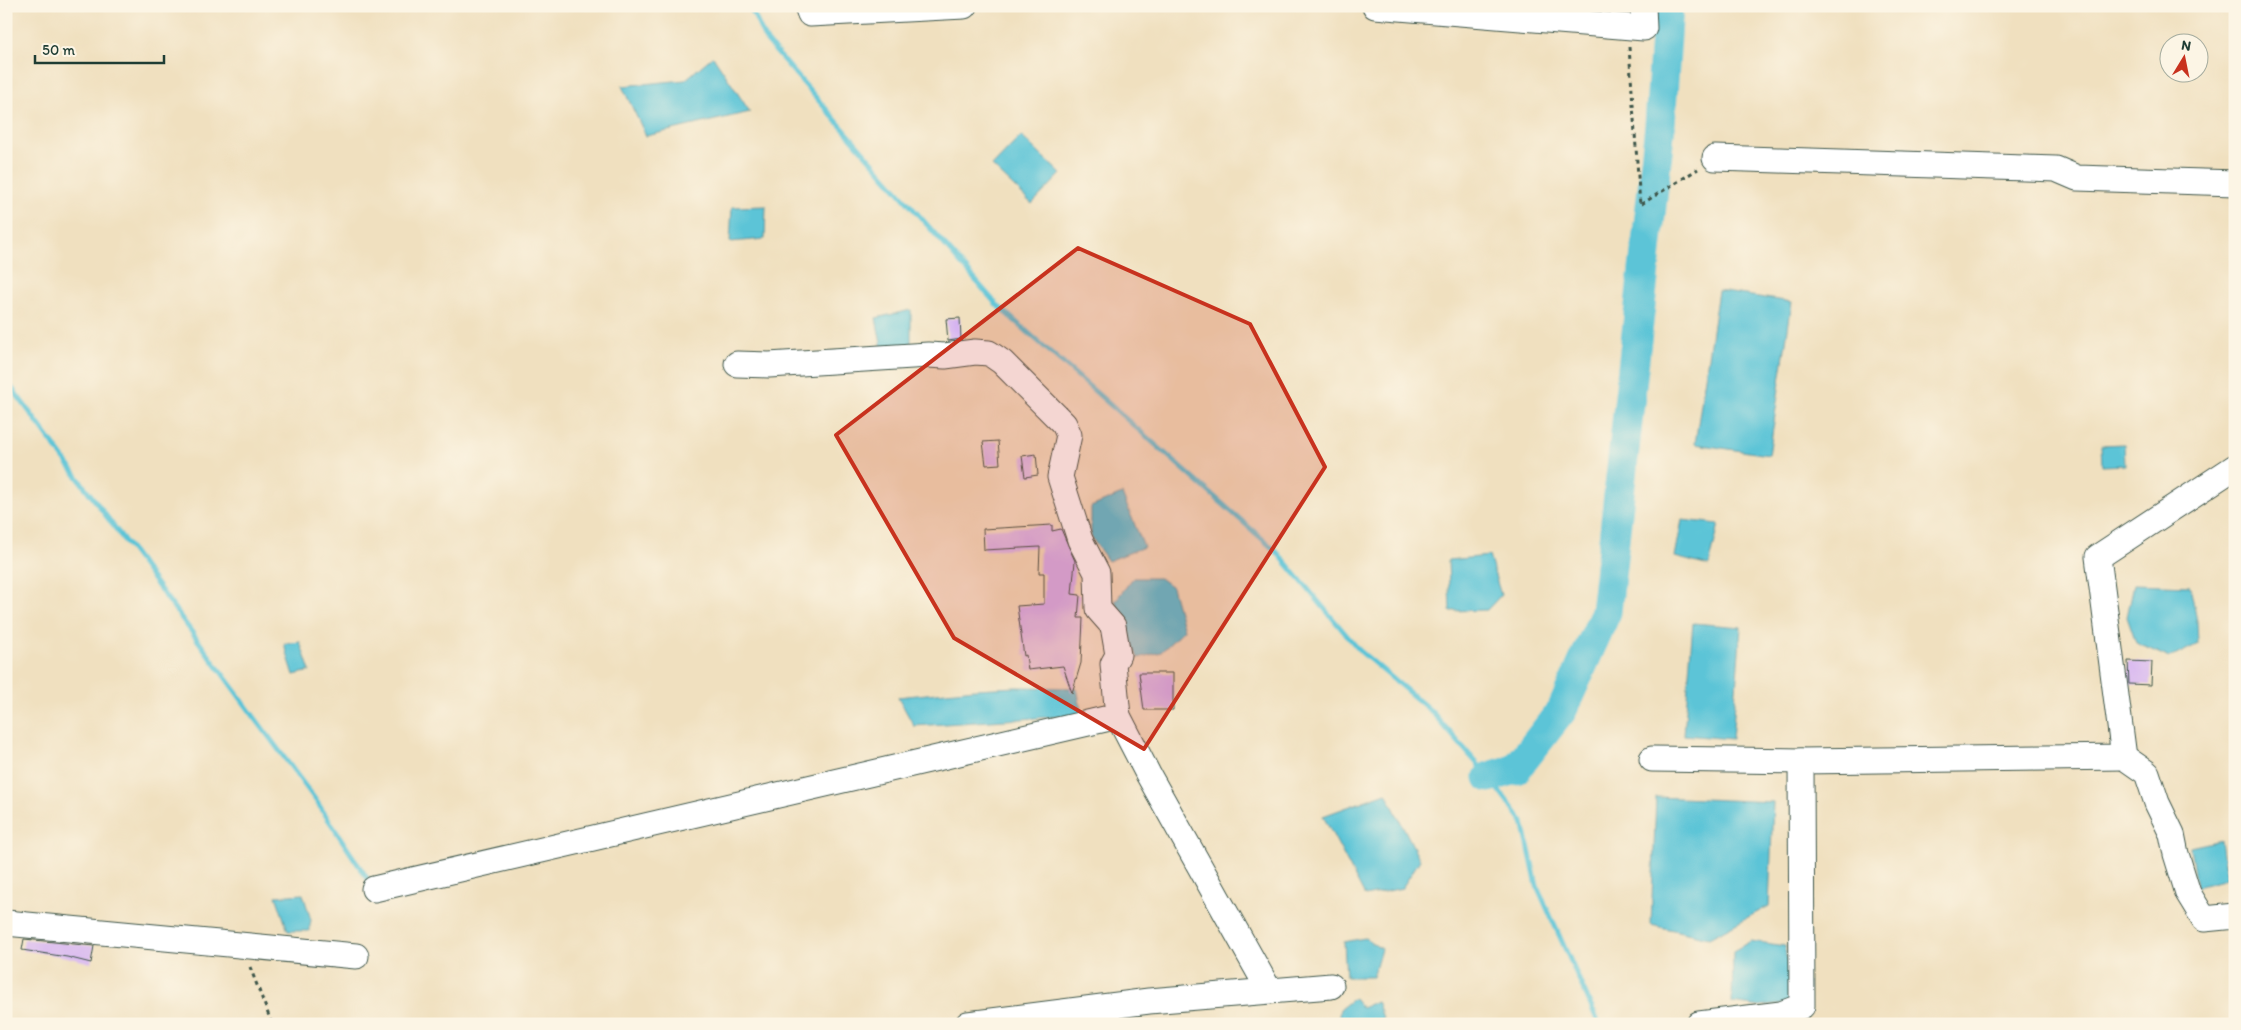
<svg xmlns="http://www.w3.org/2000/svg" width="2241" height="1030" viewBox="0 0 2241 1030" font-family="Itim,sans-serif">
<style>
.water{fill:#5bc4d7;stroke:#3d8086}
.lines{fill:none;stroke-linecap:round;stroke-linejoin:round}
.stream{stroke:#5bc4d7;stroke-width:5}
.river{stroke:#5bc4d7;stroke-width:31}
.building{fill:#d6b4f1}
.minor-casing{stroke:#3e5549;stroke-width:27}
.path{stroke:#3e5549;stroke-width:3;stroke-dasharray:4 4;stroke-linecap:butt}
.minor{stroke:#fff;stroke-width:25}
.marked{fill:#c8321e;fill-opacity:0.2;stroke:#c8321e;stroke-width:4;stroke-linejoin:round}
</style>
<rect width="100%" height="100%" fill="#fcf5e5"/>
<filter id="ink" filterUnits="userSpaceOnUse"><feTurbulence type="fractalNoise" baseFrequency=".02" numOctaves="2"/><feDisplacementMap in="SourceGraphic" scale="10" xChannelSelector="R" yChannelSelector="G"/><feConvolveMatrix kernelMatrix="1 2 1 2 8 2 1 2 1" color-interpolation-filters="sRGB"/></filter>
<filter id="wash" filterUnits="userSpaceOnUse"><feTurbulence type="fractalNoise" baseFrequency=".0096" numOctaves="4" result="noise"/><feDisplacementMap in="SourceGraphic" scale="20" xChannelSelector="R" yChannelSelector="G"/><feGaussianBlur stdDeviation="1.12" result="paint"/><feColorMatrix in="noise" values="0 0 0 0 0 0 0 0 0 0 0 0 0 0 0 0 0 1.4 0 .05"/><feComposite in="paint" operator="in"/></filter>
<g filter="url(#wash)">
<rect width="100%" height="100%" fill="#f0e0bf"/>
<g class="water">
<polygon points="713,56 750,112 646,136 622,86 685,80"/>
<polygon points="1021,136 1061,174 1032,204 992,166"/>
<polygon points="766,206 765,239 730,242 732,207"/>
<polygon points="1718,291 1792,302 1769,455 1695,444"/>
<polygon points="911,310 911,346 882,349 876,318"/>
<polygon points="2124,444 2125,465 2102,466 2101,445"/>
<polygon points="1122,494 1144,547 1108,561 1091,537 1091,507"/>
<polygon points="1682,520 1719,524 1709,566 1675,557"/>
<polygon points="1489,556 1501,595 1487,610 1450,611 1448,560"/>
<polygon points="1133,578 1160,578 1172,587 1184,630 1161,652 1138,658 1115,601"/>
<polygon points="2134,584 2190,586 2197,621 2198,644 2170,658 2136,643 2127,617"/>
<polygon points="1693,623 1741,627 1732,739 1684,735"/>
<polygon points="300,642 310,671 294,675 284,644"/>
<polygon points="1017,687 1077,688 1082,715 914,726 898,697 975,689"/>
<polygon points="1386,793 1420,860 1402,888 1365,896 1323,816"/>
<polygon points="1656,797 1773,802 1769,906 1709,938 1651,925"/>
<polygon points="2221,840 2226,879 2196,887 2190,847"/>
<polygon points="303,894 311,920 309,931 288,931 276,896"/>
<polygon points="1365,938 1381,949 1373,977 1346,977 1344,942"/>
<polygon points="1751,941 1785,946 1791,1003 1760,1007 1732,1003 1733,951"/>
<polygon points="1354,998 1362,1008 1377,1001 1385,1024 1338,1024 1340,1009"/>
</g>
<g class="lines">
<g class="stream">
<polyline points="750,6 765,39 998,306 1276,551 1360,651 1431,711 1489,777 1523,822 1537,886 1599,1024"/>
<polyline points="6,380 317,802 371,884"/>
</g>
<polyline class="river" points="1489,777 1516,769 1562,710 1606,612 1660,125 1668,6"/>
</g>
<g id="blocks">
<g class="building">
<polygon points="960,318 961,339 948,341 946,319"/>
<polygon points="998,441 1000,464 986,465 983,442"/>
<polygon points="1036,454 1038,475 1025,477 1022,456"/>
<polygon points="1052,525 1052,531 1061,529 1075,561 1072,594 1080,595 1078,618 1083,618 1081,663 1072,693 1063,666 1028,670 1026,655 1024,656 1017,606 1044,604 1044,573 1039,573 1040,547 984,550 983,529"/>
<polygon points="2128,661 2152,662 2151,685 2129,684"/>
<polygon points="1139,673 1173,673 1173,710 1144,710"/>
<polygon points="24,939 94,946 91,963 67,957 22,950"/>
</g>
</g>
</g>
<g filter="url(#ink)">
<use href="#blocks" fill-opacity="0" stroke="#3e5549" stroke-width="1"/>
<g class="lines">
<g class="minor-casing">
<g id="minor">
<polyline points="807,6 810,14 964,6"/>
<polyline points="1375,6 1644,28 1643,6"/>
<polyline points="1715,158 2056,169 2077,178 2235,183"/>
<polyline points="737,364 769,365 928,355 945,356 975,352 989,353 1002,362 1064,424 1069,435 1060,477 1080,540 1097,573 1098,609 1113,626 1118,655 1113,664 1118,716 1148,774 1269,990"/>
<polyline points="2124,757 2147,773 2157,803 2172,834 2176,854 2188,893 2204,919 2235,916"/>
<polyline points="1652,759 1801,761 2124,757 2098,557 2235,467"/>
<polyline points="374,889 1118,716"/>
<polyline points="6,923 356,956"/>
<polyline points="968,1024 1149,1001 1331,986"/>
<polyline points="1699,1024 1781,1014 1802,1006 1801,761"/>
</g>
</g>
<g class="path">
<polyline points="1629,47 1640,205 1698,169"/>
<polyline points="250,967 272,1024"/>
</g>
<use href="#minor" class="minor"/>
</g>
</g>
<path class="marked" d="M1078 248 1250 324 1325 467 1144 749 954 638 836 435Z"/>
<rect width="2241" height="1030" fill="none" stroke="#fcf5e5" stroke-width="25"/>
<g transform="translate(2184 58) rotate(10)"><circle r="24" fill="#fcf5e5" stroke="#a4ab9e"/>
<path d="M0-4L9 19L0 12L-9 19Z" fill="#c8321e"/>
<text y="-8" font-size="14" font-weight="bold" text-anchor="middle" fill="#1f3d34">N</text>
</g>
<path d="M35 55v8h129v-8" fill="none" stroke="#1f3d34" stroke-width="2.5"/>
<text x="42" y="55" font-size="15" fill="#1f3d34" stroke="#fcf5e5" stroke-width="4" paint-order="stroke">50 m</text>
</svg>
